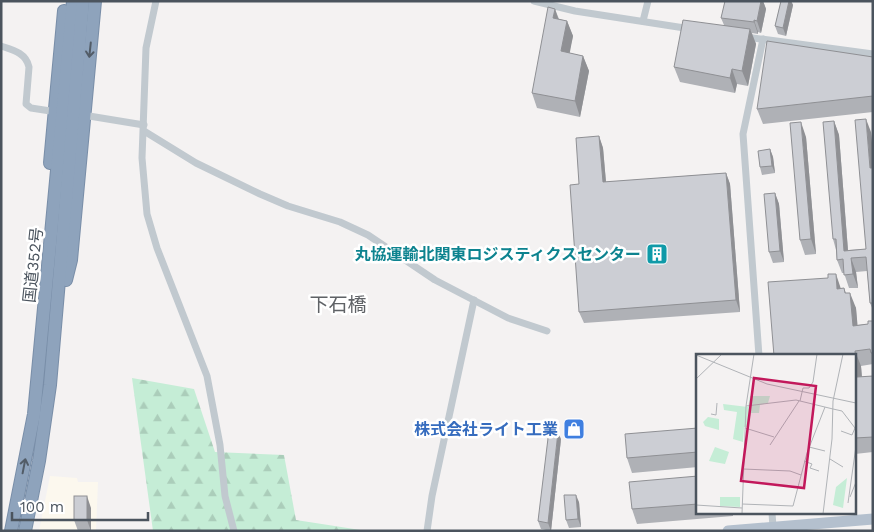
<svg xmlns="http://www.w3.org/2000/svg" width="874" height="532" viewBox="0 0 874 532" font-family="'Work Sans','Noto Sans JP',sans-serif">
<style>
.commercial{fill:#fcf8ee}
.forest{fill:url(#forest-firs)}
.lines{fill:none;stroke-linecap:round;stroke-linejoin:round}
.highway-casing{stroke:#798ea8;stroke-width:14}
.street{stroke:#c1c9cf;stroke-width:7}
.primary{stroke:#b4c0ce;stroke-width:11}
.highway{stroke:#8ea3bc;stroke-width:12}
.wall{fill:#afb1b6}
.shaded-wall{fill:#8f9094}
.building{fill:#ccced4;stroke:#8f9094}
.oneway{stroke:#525c67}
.labels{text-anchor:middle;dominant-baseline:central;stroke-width:5;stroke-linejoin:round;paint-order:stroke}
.culture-label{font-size:16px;font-weight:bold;fill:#0d838f;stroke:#fff;text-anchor:end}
.street-label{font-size:16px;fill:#4b545e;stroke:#fff}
.shop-label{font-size:16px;font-weight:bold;fill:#366cbe;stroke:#fff;text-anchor:end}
.quarter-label{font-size:19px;fill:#5f6266;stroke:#fff}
.inset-road{fill:none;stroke:#b0b3b7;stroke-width:1}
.view{fill:#c2185b;fill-opacity:0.15;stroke:#c2185b;stroke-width:2.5}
.inset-edge{fill:none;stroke:#4b545e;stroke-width:2.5}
</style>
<defs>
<pattern id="forest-firs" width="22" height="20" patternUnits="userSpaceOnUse" patternTransform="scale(1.25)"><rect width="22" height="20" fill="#c5edd6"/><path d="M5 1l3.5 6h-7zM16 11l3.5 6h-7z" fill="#abcdba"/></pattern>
</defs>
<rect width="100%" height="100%" fill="#f4f2f2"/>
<polygon class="commercial" points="50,476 77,478 78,482 98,482 96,531 39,531"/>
<polygon class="forest" points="132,378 194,389 215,452 284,455 296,520 367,531 153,531"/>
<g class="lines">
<g class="highway-casing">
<g id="highway">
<polyline points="50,163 64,11"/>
<polyline points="66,280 71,260 95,1"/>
<polyline points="11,531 34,414 73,1"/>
<polyline points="25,531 39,461 50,385 83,1"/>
</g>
</g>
<g class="street">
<polyline points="156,1 146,48 142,158 147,214 157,248 207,376 220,445 225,496 234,531"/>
<polyline points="534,1 575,11 691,29"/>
<polyline points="643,21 648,1"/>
<polyline points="746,37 873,54"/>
<path d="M1 46C13 50 26 53 29 67L26 104 31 108 57 112"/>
<polyline points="83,115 144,125"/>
<polyline points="144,131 196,163 260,194 288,206 340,222 368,235 435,280 508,318 547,331"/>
<polyline points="759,356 743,134 763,39"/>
<polyline points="772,513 773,527"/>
<polyline points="427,531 432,496 474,300"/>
</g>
<polyline class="primary" points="728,531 873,519"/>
<use href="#highway" class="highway"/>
</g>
<g class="wall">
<polygon points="725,1 763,1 766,9 761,33 758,32 758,34 752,33 756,44 748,86 737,84 735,93 680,82 674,67 724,25 721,18"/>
<polygon points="781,1 791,1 793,5 786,36 778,34 775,26"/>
<polygon points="555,9 559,19 567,21 573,36 569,53 583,56 589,71 580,117 537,108 532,93"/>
<polygon points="873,57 873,112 763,124 757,109"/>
<polygon points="834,121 839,135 848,250 866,249 871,132 873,154 873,310 870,303 867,271 856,272 858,288 849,288 844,273 842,273 837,260 836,250 833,239"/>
<polygon points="599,136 603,148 606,182 726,173 730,184 740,312 584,323 579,312"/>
<polygon points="806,137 816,254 805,255 800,240"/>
<polygon points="770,149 773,157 775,173 762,175 760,167"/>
<polygon points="775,193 779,204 784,262 773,263 769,252"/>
<polygon points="841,288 844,288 846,293 856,308 857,325 868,324 873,321 873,364 861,366 862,377 873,376 873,452 855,454 855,356"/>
<polygon points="698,428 698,467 632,473 627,458"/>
<polygon points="561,439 551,531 541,529 538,521"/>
<polygon points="698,476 698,513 733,513 733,516 637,524 632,509"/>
<polygon points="579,502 581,527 569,528 566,520"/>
<polygon points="91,508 91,531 78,531 74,520"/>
<polygon points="748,513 763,513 763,514 749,514"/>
</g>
<g class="shaded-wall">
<polygon points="761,1 763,1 766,9 761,33 757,21"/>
<polygon points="789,1 791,1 793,5 786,36 783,28"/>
<polygon points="555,9 560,24 553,18"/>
<polygon points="754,20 758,32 758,34 754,22"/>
<polygon points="567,21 573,36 567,67 561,51"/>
<polygon points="750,29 756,44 748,86 742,71"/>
<polygon points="583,56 589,71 580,117 575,101"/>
<polygon points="732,69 737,84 735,93 730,78"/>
<polygon points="866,119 871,132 873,154 873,175 870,168"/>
<polygon points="834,121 839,135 849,264 844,251"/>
<polygon points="801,122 806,137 816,254 811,239"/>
<polygon points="599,136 603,148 607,194 603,182"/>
<polygon points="770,149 773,157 775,173 772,166"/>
<polygon points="726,173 730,184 740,312 736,300"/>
<polygon points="775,193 779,204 784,262 780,251"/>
<polygon points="851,258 856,272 858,288 853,274"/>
<polygon points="836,274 841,289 837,289"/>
<polygon points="850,293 856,308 859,341 853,326"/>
<polygon points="855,351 861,366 863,392 857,377"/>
<polygon points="558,432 561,439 551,531 548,523"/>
<polygon points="576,495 579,502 581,527 578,519"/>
<polygon points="87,496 91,508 91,531 87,520"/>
</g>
<g class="building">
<polygon points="725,1 761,1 757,21 754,20 754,22 721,18"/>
<polygon points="781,1 789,1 783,28 775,26"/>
<polygon points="548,7 555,9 553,18 567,21 561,51 583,56 575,101 532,93"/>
<polygon points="683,20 750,29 742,71 732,69 730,78 674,67"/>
<polygon points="767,41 873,57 873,96 757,109"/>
<polygon points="866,119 870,168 873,168 873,303 870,303 866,257 851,258 853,274 844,275 843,259 837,260 836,239 833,239 823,122 834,121 844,251 866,249 855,120"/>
<polygon points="801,122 811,239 800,240 790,123"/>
<polygon points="599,136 603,182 726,173 736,300 579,312 570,185 579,184 576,138"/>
<polygon points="770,149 772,166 760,167 758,151"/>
<polygon points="775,193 780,251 769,252 764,194"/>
<polygon points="828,274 836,274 837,289 844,288 845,293 850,293 853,326 868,324 868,321 873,321 873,353 871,353 870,349 855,351 857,377 873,376 873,437 855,438 855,356 774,356 768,282 828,278"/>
<polygon points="698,428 698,452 627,458 625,434"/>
<polygon points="549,430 558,432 548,523 538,521"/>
<polygon points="698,476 698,504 632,509 629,482"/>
<polygon points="564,495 576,495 578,519 566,520"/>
<rect x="74" y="496" width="13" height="24"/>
</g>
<defs><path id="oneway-shaft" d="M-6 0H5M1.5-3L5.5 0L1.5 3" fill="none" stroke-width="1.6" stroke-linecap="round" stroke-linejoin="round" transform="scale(1.25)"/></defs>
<g class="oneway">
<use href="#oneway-shaft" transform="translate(90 50) rotate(96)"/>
<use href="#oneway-shaft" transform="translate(24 466) rotate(-79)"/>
</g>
<defs>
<g id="building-square" transform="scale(1.125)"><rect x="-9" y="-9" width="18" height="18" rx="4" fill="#0f9aa8" stroke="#fff"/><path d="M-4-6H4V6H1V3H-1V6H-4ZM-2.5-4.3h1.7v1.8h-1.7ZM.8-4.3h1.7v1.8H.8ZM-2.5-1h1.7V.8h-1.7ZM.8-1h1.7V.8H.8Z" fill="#fff"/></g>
<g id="shop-square" transform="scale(1.125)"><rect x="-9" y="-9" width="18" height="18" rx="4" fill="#3f7fe0" stroke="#fff"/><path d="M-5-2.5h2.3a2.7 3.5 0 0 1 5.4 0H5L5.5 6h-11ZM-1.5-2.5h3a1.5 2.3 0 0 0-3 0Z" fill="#fff"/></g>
</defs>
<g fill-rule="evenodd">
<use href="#building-square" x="657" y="254"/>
<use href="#shop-square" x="574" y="429"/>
</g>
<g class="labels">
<g class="culture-label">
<text x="641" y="254">丸協運輸北関東ロジスティクスセンター</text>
</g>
<g class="street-label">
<text transform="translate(33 265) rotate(-84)">国道352号</text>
</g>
<g class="shop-label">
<text x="558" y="429">株式会社ライト工業</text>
</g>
<g class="quarter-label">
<text x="338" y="304">下石橋</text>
</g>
</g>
<g transform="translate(696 354)">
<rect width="160" height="160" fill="#f4f2f2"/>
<path d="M54 42H74L72 49 64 51 63 59H55L51 73H48L47 88 37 85 41 58 28 56 27 50 52 53ZM12 63 23 65V76L9 72 7 68ZM19 93 33 98 29 110 13 107ZM151 124 147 154 137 151 140 133Z" fill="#c5edd6"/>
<path d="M24 143H44V153L24 152Z" fill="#c5edd6"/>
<path class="inset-road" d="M0 1 71 30 160 49M0 25 26 0M104 47 107 34H113L117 28 121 0M50 52 100 46 137 55M137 55 146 57 159 74 156 81 145 77M15 60 20 61 21 49M49 74 78 83M74 91 103 47M113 93 129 97M134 105 147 113M108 107 116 110 114 114 123 117M47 115 94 117 105 121M154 143 160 128M152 149 160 92M46 150 97 152 111 99 129 53M0 151 46 154M46 160 50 52 58 0M127 160 136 85 137 47 147 0"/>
<path class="view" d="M58 24 120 32 108 134 45 127Z"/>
<rect width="160" height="160" class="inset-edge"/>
</g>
<rect width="874" height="532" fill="none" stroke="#4b545e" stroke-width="5"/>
<path d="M12 512v8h136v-8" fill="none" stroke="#4b545e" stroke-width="2.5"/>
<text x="20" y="512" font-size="15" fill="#4b545e" stroke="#ffffff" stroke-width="4" paint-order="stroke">100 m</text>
</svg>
